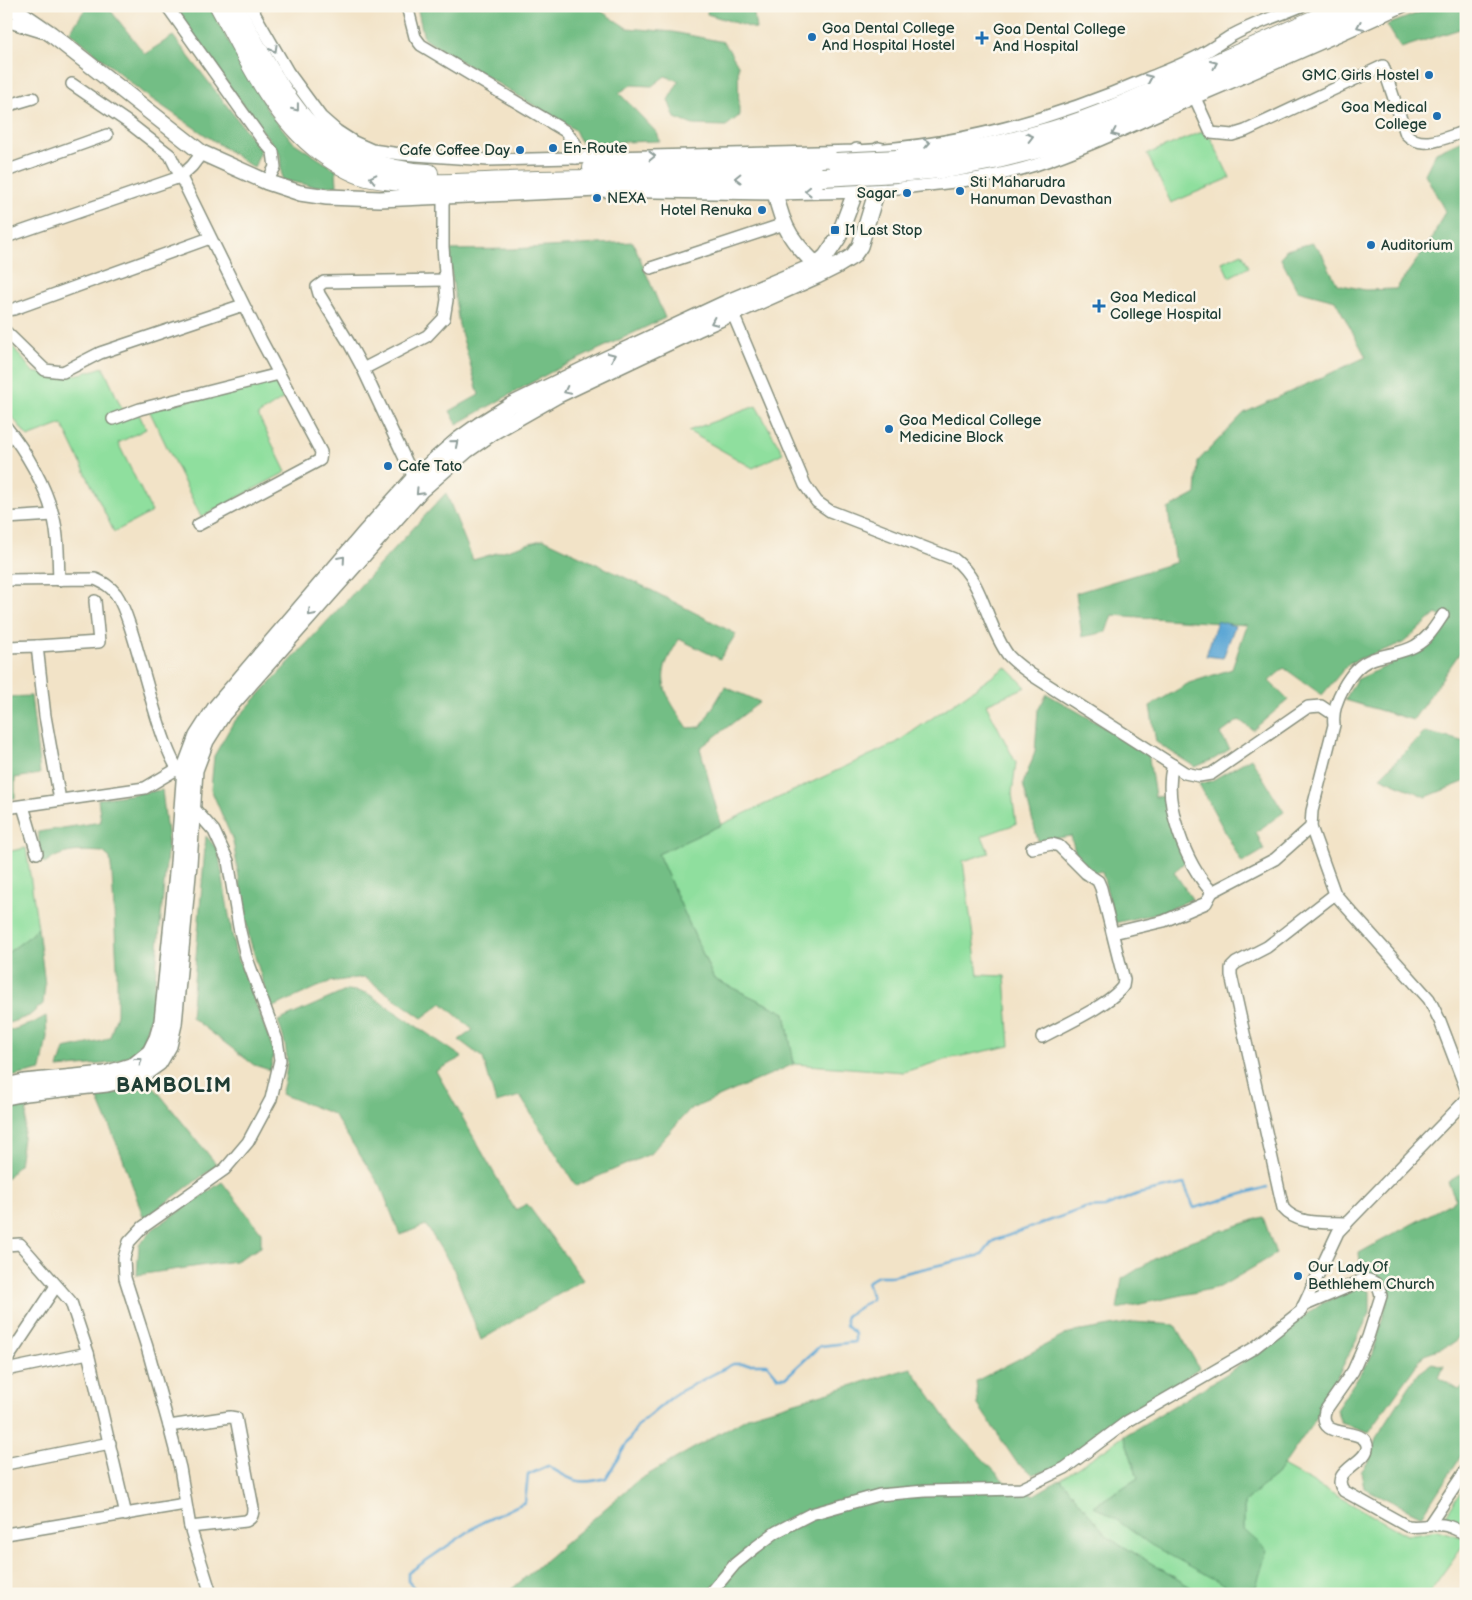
<svg xmlns="http://www.w3.org/2000/svg" width="1472" height="1600" viewBox="0 0 1472 1600" font-family="'Balsamiq Sans',sans-serif">
<style>
.green{fill:#8fdf9e;stroke:#578e69}
.forest{fill:#73be85;stroke:#497e5c}
.water{fill:#5da7d5;stroke:#3e7284}
.lines{fill:none;stroke-linecap:round;stroke-linejoin:round}
.stream{stroke:#5da7d5;stroke-width:2.5}
.minor-casing{stroke:#88907e;stroke-width:14}
.major-casing{stroke:#88907e;stroke-width:18}
.highway-casing{stroke:#88907e;stroke-width:20}
.minor{stroke:#fff;stroke-width:11}
.major{stroke:#fff;stroke-width:15}
.highway{stroke:#fff;stroke-width:18}
.highway-bridge-casing{stroke:#88907e;stroke-width:20;stroke-linecap:butt}
.highway-bridge{stroke:#fff;stroke-width:18}
.oneway{stroke:#8f9e9a}
.poi-dot{fill:#1f6fb2;stroke:#fbf7ec;stroke-width:2}
.labels{text-anchor:middle;dominant-baseline:central;stroke-width:5;stroke-linejoin:round;paint-order:stroke}
.poi-label{font-size:15px;fill:#1f3d34;stroke:#fbf7ec;text-anchor:start}
.district-label{font-size:20px;font-weight:bold;letter-spacing:1px;fill:#1f3d34;stroke:#fbf7ec}
</style>
<rect width="100%" height="100%" fill="#fbf7ec"/>
<filter id="ink" filterUnits="userSpaceOnUse"><feTurbulence type="fractalNoise" baseFrequency=".02" numOctaves="2"/><feDisplacementMap in="SourceGraphic" scale="10" xChannelSelector="R" yChannelSelector="G"/><feConvolveMatrix kernelMatrix="1 2 1 2 8 2 1 2 1" color-interpolation-filters="sRGB"/></filter>
<filter id="wash" filterUnits="userSpaceOnUse"><feTurbulence type="fractalNoise" baseFrequency=".0096" numOctaves="4" result="noise"/><feDisplacementMap in="SourceGraphic" scale="20" xChannelSelector="R" yChannelSelector="G"/><feGaussianBlur stdDeviation="1.12" result="paint"/><feColorMatrix in="noise" values="0 0 0 0 0 0 0 0 0 0 0 0 0 0 0 0 0 1.4 0 .05"/><feComposite in="paint" operator="in"/></filter>
<g filter="url(#wash)">
<rect width="100%" height="100%" fill="#f2e3c7"/>
<g class="green">
<polygon points="1207,130 1230,178 1171,203 1147,154"/>
<polygon points="1242,253 1249,267 1229,277 1222,262"/>
<path d="M6 338 33 372C64 378 74 377 103 367L123 411 136 408 146 429 118 443 152 512 114 532 62 424 28 437 6 409Z"/>
<polygon points="277,380 284,398 258,415 286,472 201,517 149,410"/>
<polygon points="756,406 783,453 753,468 688,431"/>
<polygon points="1006,667 1026,687 986,704 1016,763 1012,793 1016,824 982,836 989,853 963,861 978,975 1005,976 1010,1046 947,1059 904,1072 794,1064 785,1013 714,979 658,854 896,743"/>
<polygon points="26,848 38,928 25,940 6,954 6,852"/>
<polygon points="1124,1436 1138,1478 1094,1506 1111,1516 1244,1530 1244,1503 1279,1472 1283,1466 1407,1535 1437,1530 1466,1538 1466,1541 1428,1594 1202,1594 1108,1537 1061,1479"/>
<polygon points="1466,1484 1466,1525 1445,1516"/>
</g>
<g class="forest">
<polygon points="87,6 107,6 145,54 173,36 261,150 254,168 143,93 70,32"/>
<polygon points="175,6 209,6 267,109 293,142 336,170 337,186 313,186 282,180 280,154 193,37"/>
<polygon points="417,6 593,6 627,28 673,32 724,42 738,65 739,116 726,126 693,125 675,118 668,100 679,81 665,76 652,86 631,85 619,93 657,133 660,141 581,143 575,130 424,39"/>
<polygon points="708,6 753,6 756,29 707,14"/>
<polygon points="1437,6 1466,6 1466,27 1401,48 1387,25"/>
<polygon points="1466,138 1466,637 1461,651 1413,720 1345,700 1356,680 1389,665 1449,621 1436,614 1403,643 1349,663 1322,695 1284,668 1269,681 1288,700 1253,730 1239,720 1220,734 1230,749 1214,759 1195,767 1156,742 1150,706 1189,683 1232,669 1247,625 1112,615 1106,632 1082,637 1076,593 1177,562 1174,557 1168,509 1196,494 1198,461 1244,413 1366,357 1335,300 1297,290 1281,259 1286,250 1312,243 1320,250 1337,284 1365,290 1396,289 1432,239 1445,211 1425,174 1436,152"/>
<polygon points="633,242 665,318 551,372 457,424 450,411 479,395 459,325 448,250 513,249"/>
<path d="M446 493 473 560 544 539 645 587 736 634 720 659 679 639C675 647 669 655 666 664 657 689 675 708 688 728L701 727 725 687 760 702 700 748 721 825 658 854 714 979 785 1013 794 1064 689 1110 650 1154 576 1186 520 1096 496 1103 483 1058 459 1040 473 1030 442 1003 422 1018 364 977 329 982 271 1008 249 937 233 841 211 789 214 756 233 723Z"/>
<polygon points="1047,694 1148,752 1155,797 1167,796 1187,860 1174,872 1192,899 1165,911 1115,923 1102,871 1081,875 1071,836 1038,841 1023,784 1035,752 1038,710"/>
<polygon points="31,696 40,774 15,778 15,798 6,799 6,697"/>
<polygon points="1425,732 1466,742 1466,781 1426,797 1380,777"/>
<polygon points="1251,758 1284,812 1256,832 1264,850 1242,863 1199,784 1211,781"/>
<path d="M162 790 168 842 152 1012 143 1041 132 1055 111 1063 58 1068 64 1049 102 1041 110 1037 117 1014V967L112 874 110 858 103 852C82 851 63 849 46 863L41 861 38 832 101 822 98 799Z"/>
<polygon points="206,836 218,850 235,951 258,1009 274,1053 270,1070 254,1065 191,1017"/>
<polygon points="38,928 45,985 43,1004 29,1016 6,1024 6,954 25,940"/>
<path d="M348 990 367 993 462 1057 436 1071 515 1210 527 1204 583 1280 481 1340 454 1270 426 1225 400 1235 381 1187 333 1114 281 1094C290 1065 288 1049 278 1021Z"/>
<polygon points="46,1016 47,1037 41,1070 6,1078 6,1032 33,1023"/>
<polygon points="153,1086 217,1165 144,1219 122,1156 97,1097"/>
<polygon points="28,1104 19,1165 6,1179 6,1109"/>
<polygon points="1466,1171 1466,1327 1453,1344 1424,1354 1369,1432 1341,1423 1336,1410 1373,1354 1389,1293 1382,1281 1361,1271 1359,1253 1456,1200 1448,1182"/>
<polygon points="222,1182 261,1232 261,1247 235,1261 137,1275 139,1245 153,1229"/>
<polygon points="1263,1217 1276,1254 1220,1287 1117,1309 1122,1279 1175,1246"/>
<polygon points="1359,1288 1370,1291 1370,1313 1315,1420 1279,1472 1244,1503 1244,1530 1267,1550 1256,1587 1232,1589 1151,1545 1111,1516 1094,1506 1138,1478 1124,1436 1228,1373 1320,1304"/>
<polygon points="1134,1322 1175,1325 1199,1368 1053,1469 1033,1474 1017,1463 978,1405 976,1381 1069,1333"/>
<polygon points="1432,1363 1444,1366 1439,1378 1459,1390 1466,1383 1466,1448 1422,1516 1364,1488 1361,1472 1370,1459 1376,1438 1418,1373"/>
<polygon points="911,1368 953,1428 1006,1483 1034,1495 1061,1479 1108,1537 1202,1594 506,1594 637,1481 751,1415"/>
</g>
<polygon class="water" points="1217,621 1235,626 1223,658 1206,656"/>
<g class="lines">
<path class="stream" d="M419 1594 408 1581V1573L481 1523 525 1502 528 1475 548 1466C571 1480 578 1486 606 1478L638 1425 677 1393 733 1364H767L778 1377H786L820 1346 855 1342V1334L846 1325V1316L872 1299 867 1282 878 1276H892L982 1255 993 1241 1085 1208 1105 1207 1138 1194 1184 1184 1194 1208 1267 1187"/>
</g>
</g>
<g filter="url(#ink)">
<g class="lines">
<g class="minor-casing">
<g id="minor">
<polyline points="167,6 261,138 273,152 275,167 267,182"/>
<path d="M250 6 288 72 321 117 337 131 354 142 372 150 400 154 488 160 857 151C958 146 1054 119 1146 79 1165 71 1184 64 1202 54 1212 49 1221 42 1231 36 1252 24 1278 16 1301 6"/>
<polyline points="407,6 415,37 421,45 565,131 575,143 576,158"/>
<polyline points="6,21 42,32"/>
<polyline points="72,84 129,123 170,155 261,340 321,452 320,460 198,525"/>
<path d="M1195 98 1211 133 1232 135 1245 131 1383 66 1406 134C1422 151 1446 137 1466 131"/>
<polyline points="6,106 33,98"/>
<polyline points="6,171 107,135"/>
<path d="M877 190C930 185 984 181 1035 165 1089 147 1140 122 1192 99 1263 69 1334 38 1404 6"/>
<polyline points="6,237 180,177 192,166 202,153"/>
<polyline points="651,268 784,224"/>
<path d="M730 307 805 485 817 502 830 511 954 559C984 582 986 625 1008 655 1014 662 1024 669 1032 675L1185 773 1199 776 1211 774 1308 707 1321 706 1333 714"/>
<polyline points="6,310 14,309 210,238"/>
<polyline points="6,332 45,370 63,372 100,353 243,305"/>
<polyline points="363,369 349,343 319,294 317,287 324,282 445,280"/>
<polyline points="113,419 140,409 279,374"/>
<path d="M6 427C26 451 45 485 53 515 59 536 58 559 59 580"/>
<polyline points="414,478 363,369 427,336 444,318 447,300 443,247 443,196"/>
<polyline points="6,518 53,515"/>
<path d="M6 580 95 579C104 583 110 586 116 594 138 625 160 768 188 779"/>
<path d="M1443 615C1435 627 1428 639 1415 646 1401 654 1384 654 1370 660 1350 668 1331 704 1334 725L1312 811 1311 827 1335 894 1429 999 1440 1021 1466 1089"/>
<polyline points="37,646 99,642 95,601"/>
<polyline points="6,647 37,646 45,716 60,800"/>
<path d="M1173 765C1162 802 1186 865 1212 892L1275 859 1311 827"/>
<polyline points="190,804 214,831 228,861 239,927 246,956 277,1040 280,1060 271,1099 248,1142 225,1169 143,1227 129,1242 124,1258 125,1278 147,1347 169,1426 180,1468 190,1527 211,1594"/>
<polyline points="23,806 37,853"/>
<polyline points="6,808 145,788 177,769"/>
<path d="M1032 848 1052 844 1059 846 1086 873 1098 881 1101 888 1124 980 1123 986C1111 1004 1062 1026 1042 1037"/>
<path d="M1335 894 1267 947 1236 963 1231 968V975L1283 1208C1298 1226 1325 1222 1347 1223"/>
<polyline points="1113,933 1164,921 1206,903 1212,892"/>
<polyline points="6,1245 20,1244 71,1302 88,1353 126,1515"/>
<path d="M1303 1306 1352 1285 1364 1279C1375 1281 1379 1284 1381 1296L1368 1337 1353 1371 1325 1411C1317 1442 1363 1425 1367 1445 1371 1462 1327 1471 1344 1491L1407 1526C1419 1528 1430 1524 1443 1525 1451 1526 1459 1531 1466 1534"/>
<polyline points="6,1361 56,1286"/>
<polyline points="6,1370 88,1353"/>
<path d="M169 1426 230 1417 236 1418 253 1508C253 1515 252 1518 246 1521L190 1527"/>
<polyline points="6,1464 110,1443"/>
<polyline points="1429,1525 1466,1470"/>
<polyline points="6,1534 185,1504"/>
<polyline points="710,1594 735,1564 756,1547 776,1532 811,1514 879,1495 925,1491 1021,1489 1065,1468 1128,1421 1254,1348 1301,1311 1338,1232 1466,1100"/>
</g>
</g>
<g class="major-casing">
<g id="major">
<polyline points="10,6 51,34 202,153 267,182 300,193 327,197 380,199 598,189 775,192 865,190"/>
<path d="M775 192C783 230 793 244 822 270"/>
<polyline points="6,1086 24,1082 105,1074 134,1065 150,1052 157,1038 162,1021 178,863 185,768 197,736 215,708 362,536 414,478 458,440 479,425 511,405 595,364 728,302 816,265 826,256 838,238 856,190 857,151"/>
<polyline points="6,1097 26,1093 107,1084 141,1076 159,1063 169,1046 174,1024 189,864 195,770 206,741 223,714 421,490 467,450 493,432 558,395 697,329 817,276 835,267 853,256 860,246 877,190 879,150"/>
</g>
</g>
<g class="highway-casing">
<g id="highway">
<path d="M219 6C247 57 272 115 319 151 334 162 354 175 372 178 427 188 483 181 538 180 633 178 727 178 822 177"/>
<path d="M234 6C256 44 276 87 305 120 336 154 384 171 429 173"/>
<path d="M898 159C945 155 991 148 1036 135 1084 123 1129 102 1174 82 1230 57 1287 32 1343 6"/>
<polyline points="592,168 836,162"/>
<polyline points="898,173 951,168 994,160 1062,143 1144,111 1377,6"/>
</g>
</g>
<use href="#minor" class="minor"/>
<use href="#major" class="major"/>
<use href="#highway" class="highway"/>
<g class="highway-bridge-casing">
<g id="highway-bridge">
<polyline points="836,162 898,159"/>
<polyline points="822,177 898,173"/>
</g>
</g>
<use href="#highway-bridge" class="highway-bridge"/>
</g>
<defs><path id="oneway-chevron" d="M-2-3.5L2.5 0L-2 3.5" fill="none" stroke-width="1.6" stroke-linecap="round" stroke-linejoin="round" transform="scale(1.25)"/></defs>
<g class="oneway">
<use href="#oneway-chevron" transform="translate(1360 26) rotate(157)"/>
<use href="#oneway-chevron" transform="translate(274 49) rotate(60)"/>
<use href="#oneway-chevron" transform="translate(1214 64) rotate(-24)"/>
<use href="#oneway-chevron" transform="translate(1149 78) rotate(-24)"/>
<use href="#oneway-chevron" transform="translate(296 108) rotate(52)"/>
<use href="#oneway-chevron" transform="translate(1115 133) rotate(156)"/>
<use href="#oneway-chevron" transform="translate(1030 137) rotate(-14)"/>
<use href="#oneway-chevron" transform="translate(927 143) rotate(-9)"/>
<use href="#oneway-chevron" transform="translate(652 156) rotate(-1)"/>
<use href="#oneway-chevron" transform="translate(373 178) rotate(-167)"/>
<use href="#oneway-chevron" transform="translate(738 178) rotate(179)"/>
<use href="#oneway-chevron" transform="translate(808 191) rotate(179)"/>
<use href="#oneway-chevron" transform="translate(714 322) rotate(155)"/>
<use href="#oneway-chevron" transform="translate(612 356) rotate(-25)"/>
<use href="#oneway-chevron" transform="translate(567 391) rotate(154)"/>
<use href="#oneway-chevron" transform="translate(455 443) rotate(-40)"/>
<use href="#oneway-chevron" transform="translate(419 492) rotate(133)"/>
<use href="#oneway-chevron" transform="translate(342 559) rotate(-49)"/>
<use href="#oneway-chevron" transform="translate(311 613) rotate(131)"/>
<use href="#oneway-chevron" transform="translate(139 1061) rotate(-37)"/>
</g>
</g>
<g class="poi-dot">
<circle cx="812" cy="37" r="5"/>
<path d="M979.5 30.5h5v5h5v5h-5v5h-5v-5h-5v-5h5z"/>
<circle cx="1429" cy="75" r="5"/>
<circle cx="1437" cy="116" r="5"/>
<circle cx="553" cy="148" r="5"/>
<circle cx="520" cy="150" r="5"/>
<circle cx="960" cy="191" r="5"/>
<circle cx="907" cy="193" r="5"/>
<circle cx="597" cy="198" r="5"/>
<circle cx="762" cy="210" r="5"/>
<rect x="830" y="225" width="10" height="10" rx="2.5"/>
<circle cx="1371" cy="245" r="5"/>
<path d="M1096.5 298.5h5v5h5v5h-5v5h-5v-5h-5v-5h5z"/>
<circle cx="889" cy="429" r="5"/>
<circle cx="388" cy="466" r="5"/>
<circle cx="1298" cy="1276" r="5"/>
</g>
<g class="labels">
<g class="poi-label">
<text x="822" y="28">Goa Dental College<tspan x="822" dy="17">And Hospital Hostel</tspan></text>
<text x="993" y="29">Goa Dental College<tspan x="993" dy="17">And Hospital</tspan></text>
<text x="1419" y="75" text-anchor="end">GMC Girls Hostel</text>
<text x="1427" y="107" text-anchor="end">Goa Medical<tspan x="1427" dy="17">College</tspan></text>
<text x="563" y="148">En-Route</text>
<text x="510" y="150" text-anchor="end">Cafe Coffee Day</text>
<text x="970" y="182">Sti Maharudra<tspan x="970" dy="17">Hanuman Devasthan</tspan></text>
<text x="897" y="193" text-anchor="end">Sagar</text>
<text x="607" y="198">NEXA</text>
<text x="752" y="210" text-anchor="end">Hotel Renuka</text>
<text x="845" y="230">I1 Last Stop</text>
<text x="1381" y="245">Auditorium</text>
<text x="1110" y="297">Goa Medical<tspan x="1110" dy="17">College Hospital</tspan></text>
<text x="899" y="420">Goa Medical College<tspan x="899" dy="17">Medicine Block</tspan></text>
<text x="398" y="466">Cafe Tato</text>
<text x="1308" y="1267">Our Lady Of<tspan x="1308" dy="17">Bethlehem Church</tspan></text>
</g>
<g class="district-label">
<text x="174" y="1086">BAMBOLIM</text>
</g>
</g>
<rect width="1472" height="1600" fill="none" stroke="#fbf7ec" stroke-width="25"/>
</svg>
